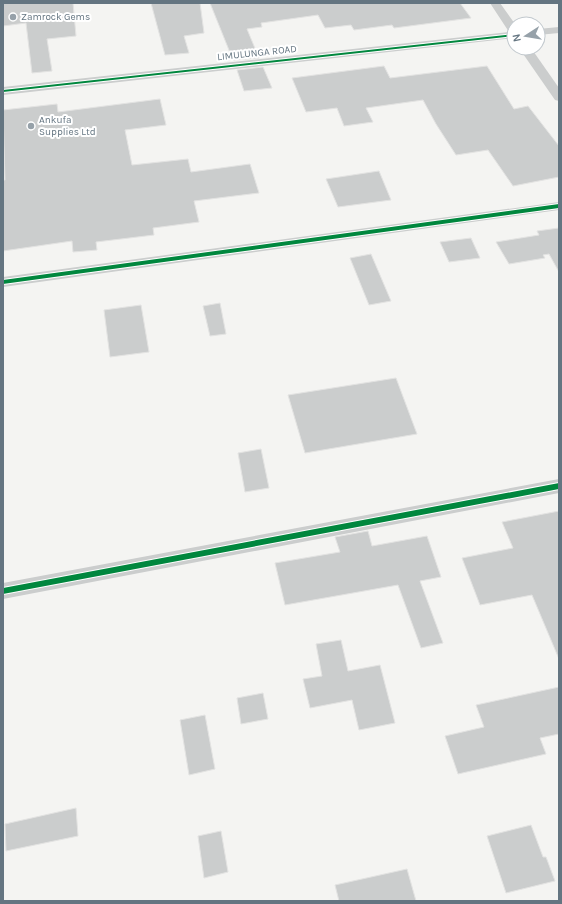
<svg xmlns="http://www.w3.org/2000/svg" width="562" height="904" viewBox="0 0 562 904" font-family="Karla,sans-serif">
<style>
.building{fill:#cbcdcd;stroke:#e3e3e2}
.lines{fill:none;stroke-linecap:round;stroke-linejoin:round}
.minor{fill:#cbcdcd;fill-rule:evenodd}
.cycleway-casing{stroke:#fff;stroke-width:2}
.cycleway{fill:#00873e;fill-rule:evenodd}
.poi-dot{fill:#96a1a9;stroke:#fff;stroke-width:1.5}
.labels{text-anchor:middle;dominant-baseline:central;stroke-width:4;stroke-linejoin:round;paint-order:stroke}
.far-poi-label{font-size:10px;fill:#647581;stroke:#fff;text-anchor:start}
.far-street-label{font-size:10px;fill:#647581;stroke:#fff}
</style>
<rect width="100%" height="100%" fill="#f4f4f2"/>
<g class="building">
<polygon points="3,3 73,3 76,36 47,39 52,71 32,73 26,23 3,26"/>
<polygon points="151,3 200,3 204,33 184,36 189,53 165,55"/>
<polygon points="210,3 460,3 471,18 394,28 392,25 354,30 351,25 325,28 318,15 261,23 262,27 247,29 259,58 233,60"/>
<polygon points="384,66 390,78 487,66 514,109 528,106 559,146 559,177 513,186 488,150 456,155 436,124 423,100 366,108 373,122 344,126 337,108 306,112 292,78"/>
<polygon points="263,67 272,88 244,91 237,70"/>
<polygon points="160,99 166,125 125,130 132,165 188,159 191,172 250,164 259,193 194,201 199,222 153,228 154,235 96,242 97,250 73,252 72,241 3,251 3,180 5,180 3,110 57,104 58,112"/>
<polygon points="379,171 391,200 338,207 326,179"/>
<polygon points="559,228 559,272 549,254 543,255 545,258 509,264 496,242 539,235 537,231"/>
<polygon points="471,238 480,258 449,262 440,242"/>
<polygon points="371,254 391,301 369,305 350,258"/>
<polygon points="220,303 226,334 210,336 203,306"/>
<polygon points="141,305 149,352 110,357 104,310"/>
<polygon points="396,378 417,434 305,453 288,395"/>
<polygon points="261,449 269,488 245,492 238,453"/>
<polygon points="559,511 559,659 532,595 480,605 462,558 513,548 502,522"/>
<polygon points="368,531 372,546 427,536 441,577 420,581 443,643 421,648 398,585 285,605 275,563 340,552 335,537"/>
<polygon points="341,640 348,671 380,665 395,723 359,730 352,700 310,708 303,679 322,676 316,644"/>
<polygon points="559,687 559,734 540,738 546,754 458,774 445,736 484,727 476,705"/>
<polygon points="263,693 268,719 241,724 237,698"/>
<polygon points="205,715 215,769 189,775 180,720"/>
<polygon points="76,808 78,836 6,851 5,824"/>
<polygon points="531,825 543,857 546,857 555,881 506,893 487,836"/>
<polygon points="221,831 228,872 204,878 198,836"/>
<polygon points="407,869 416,901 339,901 335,885"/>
</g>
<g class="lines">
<g class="minor">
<polygon points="490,3 500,3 515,24 514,38 3,95 3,87 509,32"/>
<polygon points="559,27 559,33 538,35 538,29"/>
<polygon points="519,48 531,48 559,88 559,101 555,100"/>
<polygon points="559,202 559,210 3,287 3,277"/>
<polygon points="559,479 559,493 3,599 3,583"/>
</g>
<g class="cycleway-casing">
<g id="cycleway">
<polygon points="514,34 514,36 3,92 3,90"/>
<polygon points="559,204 559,208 3,284 3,280"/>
<polygon points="559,483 559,489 3,594 3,588"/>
</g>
</g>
<use href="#cycleway" class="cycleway"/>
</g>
<g class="poi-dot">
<circle cx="13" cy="17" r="4"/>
<circle cx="31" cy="126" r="4"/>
</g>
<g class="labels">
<g class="far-poi-label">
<text x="21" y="17">Zamrock Gems</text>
<text x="39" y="120">Ankufa<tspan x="39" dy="12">Supplies Ltd</tspan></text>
</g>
<g class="far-street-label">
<text transform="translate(257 53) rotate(-6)">LIMULUNGA ROAD</text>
</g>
</g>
<rect width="562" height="904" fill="none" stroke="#647581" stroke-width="8"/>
<g transform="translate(526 36) rotate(258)"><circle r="19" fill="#ffffff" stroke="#c1c8cd"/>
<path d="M0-3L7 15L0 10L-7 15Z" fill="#96a1a9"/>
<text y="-6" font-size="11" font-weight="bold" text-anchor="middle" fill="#647581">N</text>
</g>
</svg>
